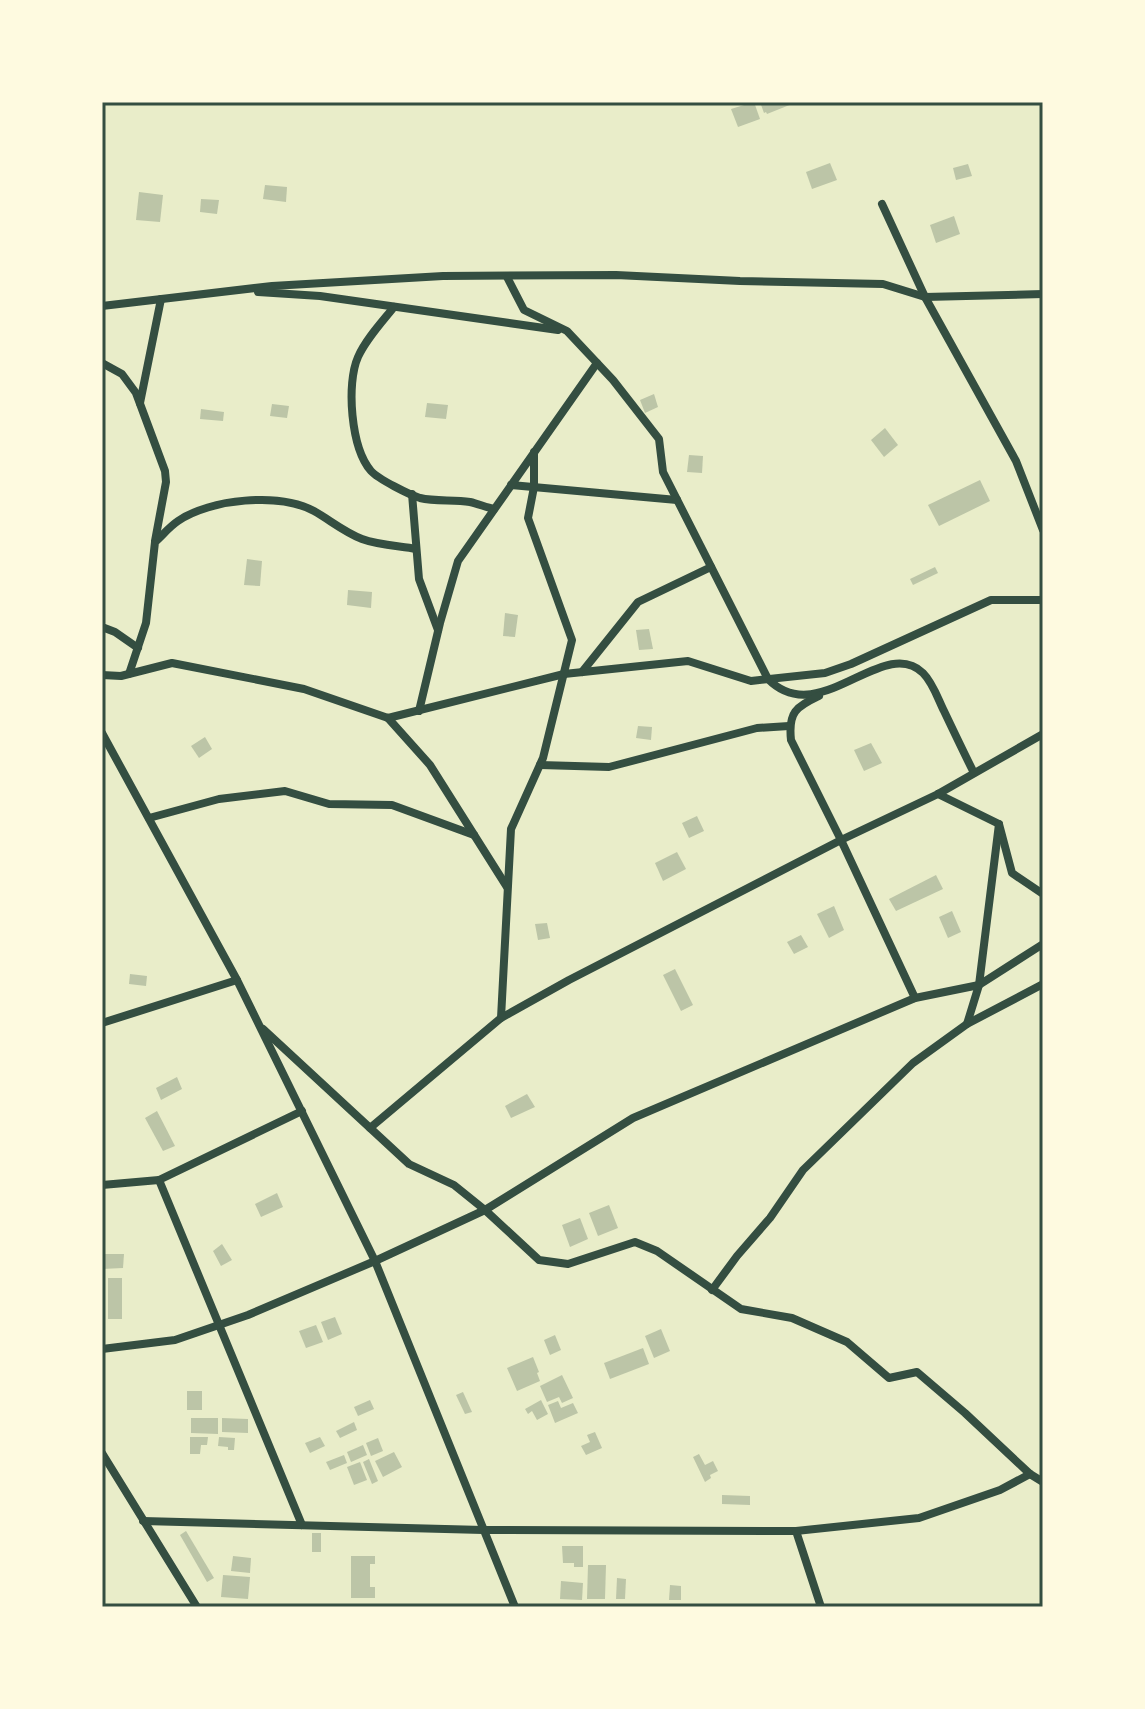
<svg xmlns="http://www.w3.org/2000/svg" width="1145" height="1709" viewBox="0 0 1145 1709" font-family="Arial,sans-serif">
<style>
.building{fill:#bcc5a7}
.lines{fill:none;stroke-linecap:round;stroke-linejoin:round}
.minor{stroke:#344e41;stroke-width:8}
.neatline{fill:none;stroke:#344e41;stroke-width:3}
</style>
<rect width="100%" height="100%" fill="#e9edc9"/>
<g class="building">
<polygon points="754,102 760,119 738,127 731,109"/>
<polygon points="760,102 797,102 767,114 766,112 764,113"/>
<polygon points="830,163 837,180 812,189 806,172"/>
<polygon points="968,164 972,176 956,180 953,168"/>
<polygon points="265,185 287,187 286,202 263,199"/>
<polygon points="139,192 163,195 160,222 136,220"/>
<polygon points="201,199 219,200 217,214 200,212"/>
<polygon points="954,216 960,234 936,243 930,225"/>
<polygon points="654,394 658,407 645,413 640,400"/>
<polygon points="427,403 448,405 446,419 425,417"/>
<polygon points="272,404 289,406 287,418 270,416"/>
<polygon points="201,409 224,412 223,421 200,419"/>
<polygon points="885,428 898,445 884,457 871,440"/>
<polygon points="689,455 703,456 702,473 687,472"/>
<polygon points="980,480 990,501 939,526 928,505"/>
<polygon points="247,559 262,561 260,586 244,585"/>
<polygon points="935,567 938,573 913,585 910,579"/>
<polygon points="348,590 372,592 371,608 347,605"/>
<polygon points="505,613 518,615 515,637 503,636"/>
<polygon points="649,629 653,649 639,650 636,630"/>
<polygon points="638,726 652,727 651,740 636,738"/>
<polygon points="205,737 212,749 199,758 191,746"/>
<polygon points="871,743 882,763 864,771 854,750"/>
<polygon points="697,816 704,831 689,838 682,823"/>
<polygon points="677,852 686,869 663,881 655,863"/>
<polygon points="936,875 943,889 896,911 889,899"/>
<polygon points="834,906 844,930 829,938 817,914"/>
<polygon points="952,911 961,932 948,938 939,917"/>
<polygon points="547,923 550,938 538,940 535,924"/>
<polygon points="801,935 808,947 794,954 787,942"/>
<polygon points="675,969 693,1005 681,1011 663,975"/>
<polygon points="130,974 147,976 146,986 129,984"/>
<polygon points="177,1077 182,1089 161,1100 156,1088"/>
<polygon points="527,1094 535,1107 511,1118 505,1106"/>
<polygon points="157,1111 175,1146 163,1151 145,1118"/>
<polygon points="277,1193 283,1207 261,1217 255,1204"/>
<polygon points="609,1205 618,1228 598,1236 589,1213"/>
<polygon points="580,1218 588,1239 570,1247 562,1225"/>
<polygon points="222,1244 232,1260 221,1266 213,1251"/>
<polygon points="102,1254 124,1254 123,1268 102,1269"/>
<rect x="108" y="1278" width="14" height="41"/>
<polygon points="335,1317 342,1334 328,1340 321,1322"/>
<polygon points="316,1325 323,1342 306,1348 299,1331"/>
<polygon points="661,1329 670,1351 654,1358 645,1336"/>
<polygon points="555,1335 561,1350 550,1355 544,1340"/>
<polygon points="643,1348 649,1364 610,1379 604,1363"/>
<polygon points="533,1357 539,1372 537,1373 540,1381 517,1391 507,1368"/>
<polygon points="562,1375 573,1398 562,1403 559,1397 547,1402 540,1386"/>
<rect x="187" y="1391" width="15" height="19"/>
<polygon points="463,1392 472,1412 465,1414 456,1395"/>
<polygon points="370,1400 374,1409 358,1416 354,1407"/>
<polygon points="541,1400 548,1414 537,1420 532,1411 528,1414 525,1409"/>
<polygon points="558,1401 561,1408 573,1403 578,1413 555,1423 548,1405"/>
<polygon points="191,1418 218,1418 218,1434 191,1433"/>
<polygon points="222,1418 248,1419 248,1433 222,1432"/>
<polygon points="354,1422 357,1430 340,1438 336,1431"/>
<polygon points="595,1432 602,1448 586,1455 581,1446 590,1442 587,1435"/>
<polygon points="190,1437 208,1437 207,1445 201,1445 200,1454 190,1454"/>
<polygon points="219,1437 235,1438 234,1450 228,1450 228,1447 218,1446"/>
<polygon points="320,1437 325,1446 310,1453 305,1443"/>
<polygon points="378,1438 383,1451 371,1456 366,1443"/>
<polygon points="363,1445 367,1455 351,1462 347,1452"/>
<polygon points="394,1452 402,1467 383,1477 375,1461"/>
<polygon points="699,1454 705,1465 713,1461 718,1471 710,1475 711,1478 705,1482 693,1457"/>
<polygon points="344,1455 347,1463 330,1470 326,1462"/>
<polygon points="369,1459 378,1481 372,1484 363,1462"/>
<polygon points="360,1462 367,1480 354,1485 347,1467"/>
<polygon points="722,1495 750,1496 750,1505 722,1504"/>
<polygon points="186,1531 214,1578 207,1582 180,1535"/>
<rect x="312" y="1533" width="9" height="19"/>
<polygon points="562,1546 583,1546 583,1567 574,1567 574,1563 563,1563"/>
<polygon points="233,1556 251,1558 250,1573 231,1571"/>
<polygon points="351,1556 375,1556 375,1564 370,1564 370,1587 375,1587 375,1598 351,1598"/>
<polygon points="588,1565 606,1565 605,1599 587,1599"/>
<polygon points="223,1575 250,1577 248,1599 221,1597"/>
<polygon points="617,1578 626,1579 625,1599 616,1599"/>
<polygon points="561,1581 583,1583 582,1600 560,1599"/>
<polygon points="670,1585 681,1586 681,1600 669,1600"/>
</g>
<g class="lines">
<g class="minor">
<polyline points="882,204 925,297 1016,461 1043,530"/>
<path d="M507 277 524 310 567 331 613 380 659 439 663 472 768 679C819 731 883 634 923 673 933 683 938 699 944 711 954 732 964 753 974 773"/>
<polyline points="258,292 320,296 558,330"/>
<polyline points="102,306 272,286 443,276 616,275 740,281 883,284 925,297 1043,294"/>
<path d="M394 307C382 322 366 339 358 357 346 384 351 448 371 471 378 479 410 495 420 498 436 502 454 499 470 502 478 504 486 507 494 509"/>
<polyline points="102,363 122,374 136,393 165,471 166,482 155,541"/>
<polyline points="140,403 161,299"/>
<polyline points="511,485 677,500"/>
<polyline points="412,494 419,579 438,630"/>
<polyline points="102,627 115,632 138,648"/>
<polyline points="582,672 638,602 711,567"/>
<path d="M129 674 146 623 155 542C162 536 169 527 178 521 210 499 279 492 314 511 330 520 344 532 362 539 378 545 399 546 416 549"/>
<polyline points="102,675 121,676 172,663 304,689 388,718 564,674 688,661 751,681 825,673 851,664 991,600 1043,600"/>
<path d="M819 696C796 707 788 712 791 740L841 840 915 998"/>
<polyline points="419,711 440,623 458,561 597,363"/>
<polyline points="388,718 430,765 507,887"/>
<polyline points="102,733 237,980 375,1261 515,1607"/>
<polyline points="540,765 609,767 757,728 789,726"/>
<polyline points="938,794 999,824 1012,873 1043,894"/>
<polyline points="149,818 219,799 285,791 329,804 392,805 474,835"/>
<polyline points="501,1018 569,980 841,840 938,794 1043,734"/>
<polyline points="102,1023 237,980"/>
<polyline points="967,1024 979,985 999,824"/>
<polyline points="263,1029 409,1164 454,1185 485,1210 539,1260 568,1264 635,1242 657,1251 741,1309 792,1318 847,1342 889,1378 917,1372 965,1413 1030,1474 1043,1482"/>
<polyline points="302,1111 159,1180 302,1525"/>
<polyline points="370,1128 501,1018 511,829 543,758 572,640 528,518 534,487 534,452"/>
<polyline points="102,1185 159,1180"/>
<polyline points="712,1290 737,1256 770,1218 803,1170 913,1063 967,1024 1043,984"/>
<polyline points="102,1349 175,1340 248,1315 375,1261 485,1210 633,1118 915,998 979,985 1043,944"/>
<polyline points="102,1453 197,1607"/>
<polyline points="143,1521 483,1530 796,1531 919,1518 1000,1490 1030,1474"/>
<polyline points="796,1531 821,1607"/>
</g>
</g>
<rect width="1145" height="1709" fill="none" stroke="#fefae0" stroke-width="208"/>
<rect x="104" y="104" width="937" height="1501" class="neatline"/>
</svg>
